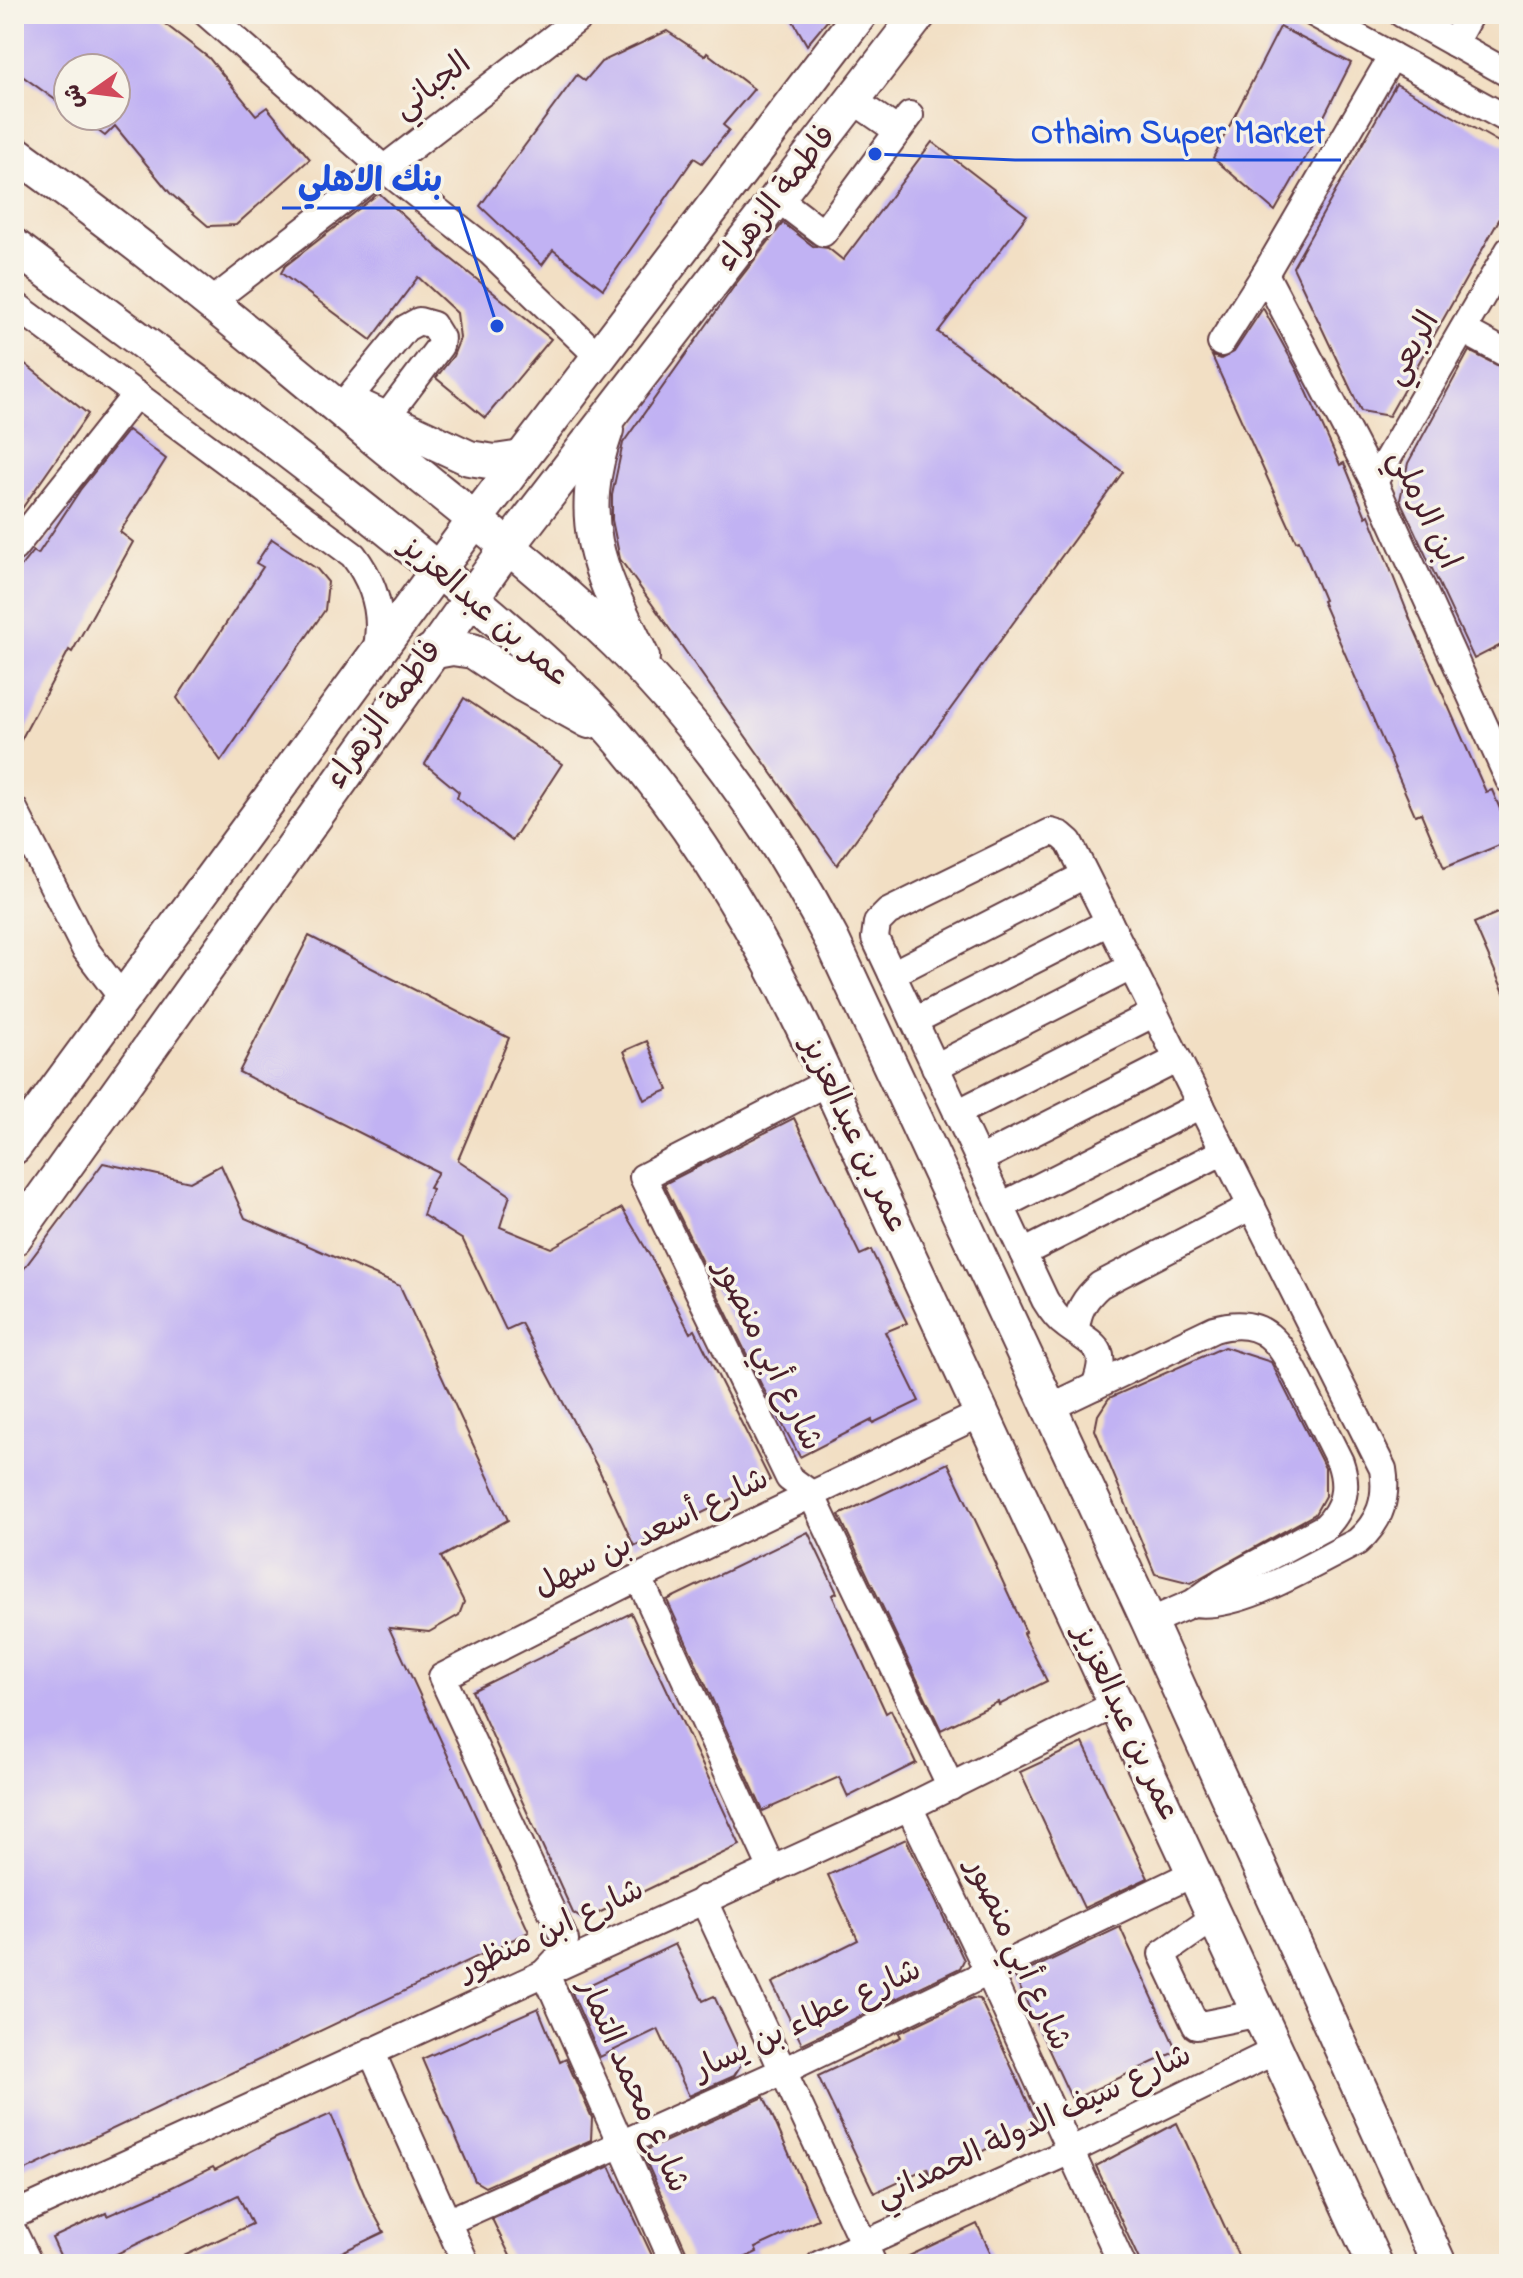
<svg xmlns="http://www.w3.org/2000/svg" width="1523" height="2278" viewBox="0 0 1523 2278" font-family="'Indie Flower','Playpen Sans Arabic',sans-serif">
<style>
.building{fill:#c1b2f3}
.lines{fill:none;stroke-linecap:round;stroke-linejoin:round}
.minor-casing{stroke:#633c42;stroke-width:30}
.major-casing{stroke:#633c42;stroke-width:38}
.minor{stroke:#fff;stroke-width:26}
.major{stroke:#fff;stroke-width:34}
.labels{text-anchor:middle;dominant-baseline:central;stroke-width:7;stroke-linejoin:round;paint-order:stroke}
.street-label{font-size:32px;fill:#4a1f2b;stroke:#f7f3e8}
.leader{fill:none;stroke:#1d4ed8;stroke-width:3}
.callout-dot{fill:#1d4ed8;stroke:#f7f3e8;stroke-width:3}
.callout-label{font-size:34px;text-anchor:middle;font-weight:bold;fill:#1d4ed8;stroke:#f7f3e8;stroke-width:7;stroke-linejoin:round;paint-order:stroke}
</style>
<rect width="100%" height="100%" fill="#f7f3e8"/>
<filter id="ink" filterUnits="userSpaceOnUse"><feTurbulence type="fractalNoise" baseFrequency=".0125" numOctaves="2"/><feDisplacementMap in="SourceGraphic" scale="16" xChannelSelector="R" yChannelSelector="G"/><feConvolveMatrix kernelMatrix="1 2 1 2 8 2 1 2 1" color-interpolation-filters="sRGB"/></filter>
<filter id="wash" filterUnits="userSpaceOnUse"><feTurbulence type="fractalNoise" baseFrequency=".006" numOctaves="4" result="noise"/><feDisplacementMap in="SourceGraphic" scale="32" xChannelSelector="R" yChannelSelector="G"/><feGaussianBlur stdDeviation="1.8" result="paint"/><feColorMatrix in="noise" values="0 0 0 0 0 0 0 0 0 0 0 0 0 0 0 0 0 1.4 0 .05"/><feComposite in="paint" operator="in"/></filter>
<g filter="url(#wash)">
<rect width="100%" height="100%" fill="#f2dfc4"/>
<g id="blocks">
<g class="building">
<polygon points="14,14 152,14 209,58 256,115 267,107 310,159 236,225 208,226 170,193 115,126 105,136 78,116 116,116 116,68 68,68 68,109 14,70"/>
<polygon points="789,14 833,14 807,45"/>
<polygon points="1280,27 1351,63 1316,132 1319,134 1275,211 1213,158"/>
<polygon points="667,31 705,56 707,53 754,89 723,125 729,130 702,163 694,158 603,289 553,250 542,265 480,206 577,75 585,81 601,62"/>
<polygon points="1396,84 1509,148 1509,202 1389,416 1361,411 1293,267"/>
<polygon points="932,142 1027,215 938,332 1123,472 837,865 620,559 612,520 612,495 623,443 735,285 783,223 813,246 828,248 843,260"/>
<polygon points="379,193 439,249 551,339 485,418 436,378 453,356 460,338 457,313 418,277 371,340 281,273 285,266"/>
<polygon points="1263,308 1298,372 1340,465 1344,463 1366,517 1369,515 1412,624 1486,792 1492,790 1509,830 1509,841 1444,868 1421,813 1415,815 1322,601 1324,600 1299,540 1296,541 1212,356 1221,359 1234,352"/>
<polygon points="1469,351 1509,371 1509,641 1474,659 1400,500 1408,463"/>
<polygon points="14,355 88,414 14,520"/>
<polygon points="128,430 166,459 120,532 133,542 72,652 69,650 14,753 14,575 33,551 38,554 80,490"/>
<polygon points="272,539 317,569 328,582 325,610 221,761 177,698 263,567 256,563"/>
<polygon points="464,698 562,764 512,841 457,798 459,792 425,764"/>
<polygon points="1509,908 1509,1004 1474,923"/>
<polygon points="309,936 509,1038 458,1160 510,1195 500,1227 551,1248 622,1208 657,1268 690,1333 695,1330 770,1480 634,1546 600,1472 521,1323 506,1330 463,1240 423,1215 432,1189 429,1188 438,1172 239,1072"/>
<polygon points="647,1041 668,1090 644,1100 624,1051"/>
<polygon points="794,1118 860,1255 871,1250 907,1323 885,1332 919,1401 873,1423 872,1420 800,1457 762,1386 664,1184"/>
<polygon points="103,1163 190,1182 221,1165 245,1218 400,1286 508,1520 441,1557 464,1602 459,1615 429,1632 389,1628 529,1932 22,2172 14,2155 14,1282"/>
<polygon points="1224,1347 1271,1362 1325,1468 1325,1496 1315,1514 1191,1583 1155,1574 1095,1430 1098,1415 1109,1398"/>
<polygon points="948,1463 997,1566 996,1567 1026,1632 1023,1633 1047,1681 999,1705 998,1702 941,1730 839,1515"/>
<polygon points="808,1532 837,1593 832,1595 886,1713 891,1710 916,1763 848,1797 839,1777 763,1811 667,1600"/>
<polygon points="631,1613 740,1845 584,1920 573,1913 472,1691"/>
<polygon points="1083,1743 1148,1878 1084,1908 1020,1772"/>
<polygon points="906,1839 964,1960 960,1968 802,2044 772,1983 858,1940 828,1875"/>
<polygon points="1120,1927 1177,2051 1072,2100 1015,1977"/>
<polygon points="675,1944 703,2001 714,1996 744,2060 734,2076 689,2096 658,2029 600,2057 572,1993"/>
<polygon points="972,1998 980,1999 1038,2124 952,2166 954,2170 932,2180 927,2168 874,2193 818,2076 901,2037 899,2033"/>
<polygon points="538,2008 560,2062 566,2059 592,2118 591,2140 485,2187 475,2181 422,2059"/>
<polygon points="764,2097 818,2219 755,2248 757,2252 732,2264 692,2264 642,2152"/>
<polygon points="331,2114 366,2199 384,2232 317,2264 167,2264 252,2224 238,2195 96,2264 64,2264 52,2238 106,2213 107,2216 162,2192 213,2167 215,2170 276,2138"/>
<polygon points="1177,2123 1242,2264 1141,2264 1096,2166"/>
<polygon points="610,2166 656,2264 514,2264 492,2219"/>
<polygon points="977,2224 996,2264 892,2264"/>
</g>
</g>
</g>
<g filter="url(#ink)">
<use href="#blocks" fill-opacity="0" stroke="#633c42" stroke-width="2"/>
<g class="lines">
<g class="minor-casing">
<g id="minor">
<polyline points="207,14 383,168 490,252 599,357"/>
<polyline points="1315,14 1509,120"/>
<polyline points="1402,14 1509,74"/>
<polyline points="1454,43 1470,14"/>
<polyline points="853,100 898,131"/>
<polyline points="777,198 823,233 910,115"/>
<polyline points="1265,274 1374,482 1509,780"/>
<polyline points="210,303 584,14"/>
<path d="M14 304 353 555C376 585 385 618 375 655"/>
<polyline points="1463,330 1509,355"/>
<polyline points="1221,343 1265,274 1392,56"/>
<polyline points="346,401 406,328 419,321 433,325 441,338 440,346 385,419"/>
<polyline points="1374,482 1509,250"/>
<polyline points="14,548 136,394"/>
<polyline points="14,809 85,949 123,999"/>
<polyline points="892,974 1085,875"/>
<polyline points="914,1021 1109,922"/>
<polyline points="935,1067 1131,967"/>
<polyline points="828,1082 643,1177 789,1478 811,1494 951,1787"/>
<polyline points="957,1113 1155,1013"/>
<polyline points="979,1160 1178,1059"/>
<polyline points="1001,1206 1201,1105"/>
<polyline points="1023,1253 1224,1151"/>
<path d="M1076 1331C1077 1311 1085 1298 1100 1285L1252 1206"/>
<path d="M1095 1386C1110 1346 1094 1346 1066 1325 1057 1319 1051 1310 1045 1300L875 938 877 923 888 912 1051 832 1061 835 1069 842 1383 1469C1388 1499 1380 1522 1357 1542 1312 1564 1241 1610 1193 1603"/>
<path d="M1049 1408 1214 1329C1269 1313 1283 1349 1304 1390 1316 1414 1328 1438 1340 1462 1349 1488 1344 1508 1325 1527L1222 1582 1193 1603 1149 1622"/>
<polyline points="639,1578 772,1869"/>
<polyline points="909,1807 989,1973 1122,2264"/>
<polyline points="703,1899 873,2264"/>
<polyline points="1215,1917 1162,1954 1196,2026 1260,2013"/>
<polyline points="371,2051 466,2264"/>
<polyline points="14,2215 909,1807 1116,1704"/>
<polyline points="447,2222 783,2071 1194,1873"/>
<polyline points="14,2233 29,2264"/>
<polyline points="674,2264 545,1972 561,1955 565,1940 442,1677 625,1584 980,1414"/>
<polyline points="820,2264 1070,2151 1277,2050"/>
</g>
</g>
<g class="major-casing">
<g id="major">
<path d="M14 152C140 243 259 341 378 441 458 507 543 571 617 643 705 730 775 831 832 940L1149 1622 1439 2264"/>
<path d="M14 246C152 350 294 451 427 561 493 616 558 669 614 733 692 822 752 921 803 1027L1375 2264"/>
<polyline points="355,405 469,458 495,462 522,458"/>
<path d="M606 430C573 525 601 573 642 657"/>
<polyline points="430,652 452,648 473,651 524,685 589,721"/>
<polyline points="14,1147 474,521 860,14"/>
<polyline points="14,1238 507,548 919,14"/>
</g>
</g>
<use href="#minor" class="minor"/>
<use href="#major" class="major"/>
</g>
</g>
<g class="labels">
<g class="street-label">
<text transform="translate(433 87) rotate(-37)">الجباني</text>
<text transform="translate(777 199) rotate(-52)">فاطمة الزهراء</text>
<text transform="translate(1413 349) rotate(-60)">الربعي</text>
<text transform="translate(1423 510) rotate(65)">ابن الرملي</text>
<text transform="translate(484 612) rotate(41)">عمر بن عبدالعزيز</text>
<text transform="translate(385 715) rotate(-54)">فاطمة الزهراء</text>
<text transform="translate(853 1135) rotate(65)">عمر بن عبدالعزيز</text>
<text transform="translate(767 1356) rotate(64)">شارع أبي منصور</text>
<text transform="translate(652 1534) rotate(-26)">شارع أسعد بن سهل</text>
<text transform="translate(1125 1723) rotate(65)">عمر بن عبدالعزيز</text>
<text transform="translate(552 1931) rotate(-25)">شارع ابن منظور</text>
<text transform="translate(1017 1955) rotate(65)">شارع أبي منصور</text>
<text transform="translate(808 2021) rotate(-25)">شارع عطاء بن يسار</text>
<text transform="translate(632 2086) rotate(66)">شارع محمد التمار</text>
<text transform="translate(1034 2127) rotate(-25)">شارع سيف الدولة الحمداني</text>
</g>
</g>
<path class="leader" d="M875 154L1015 160H1341M497 326L459 208H282"/>
<g class="callout-dot">
<circle cx="875" cy="154" r="8"/>
<circle cx="497" cy="326" r="8"/>
</g>
<g class="callout-label">
<text x="1178" y="143">Othaim Super Market</text>
<text x="370" y="191">بنك الاهلي</text>
</g>
<rect width="1523" height="2278" fill="none" stroke="#f7f3e8" stroke-width="48"/>
<g transform="translate(92 92) rotate(256)"><circle r="38" fill="#f7f3e8" stroke="#b29e9c" stroke-width="2"/>
<path d="M0-6L14 30L0 20L-14 30Z" fill="#d1495b"/>
<text y="-12" font-size="22" font-weight="bold" text-anchor="middle" fill="#4a1f2b">ش</text>
</g>
</svg>
